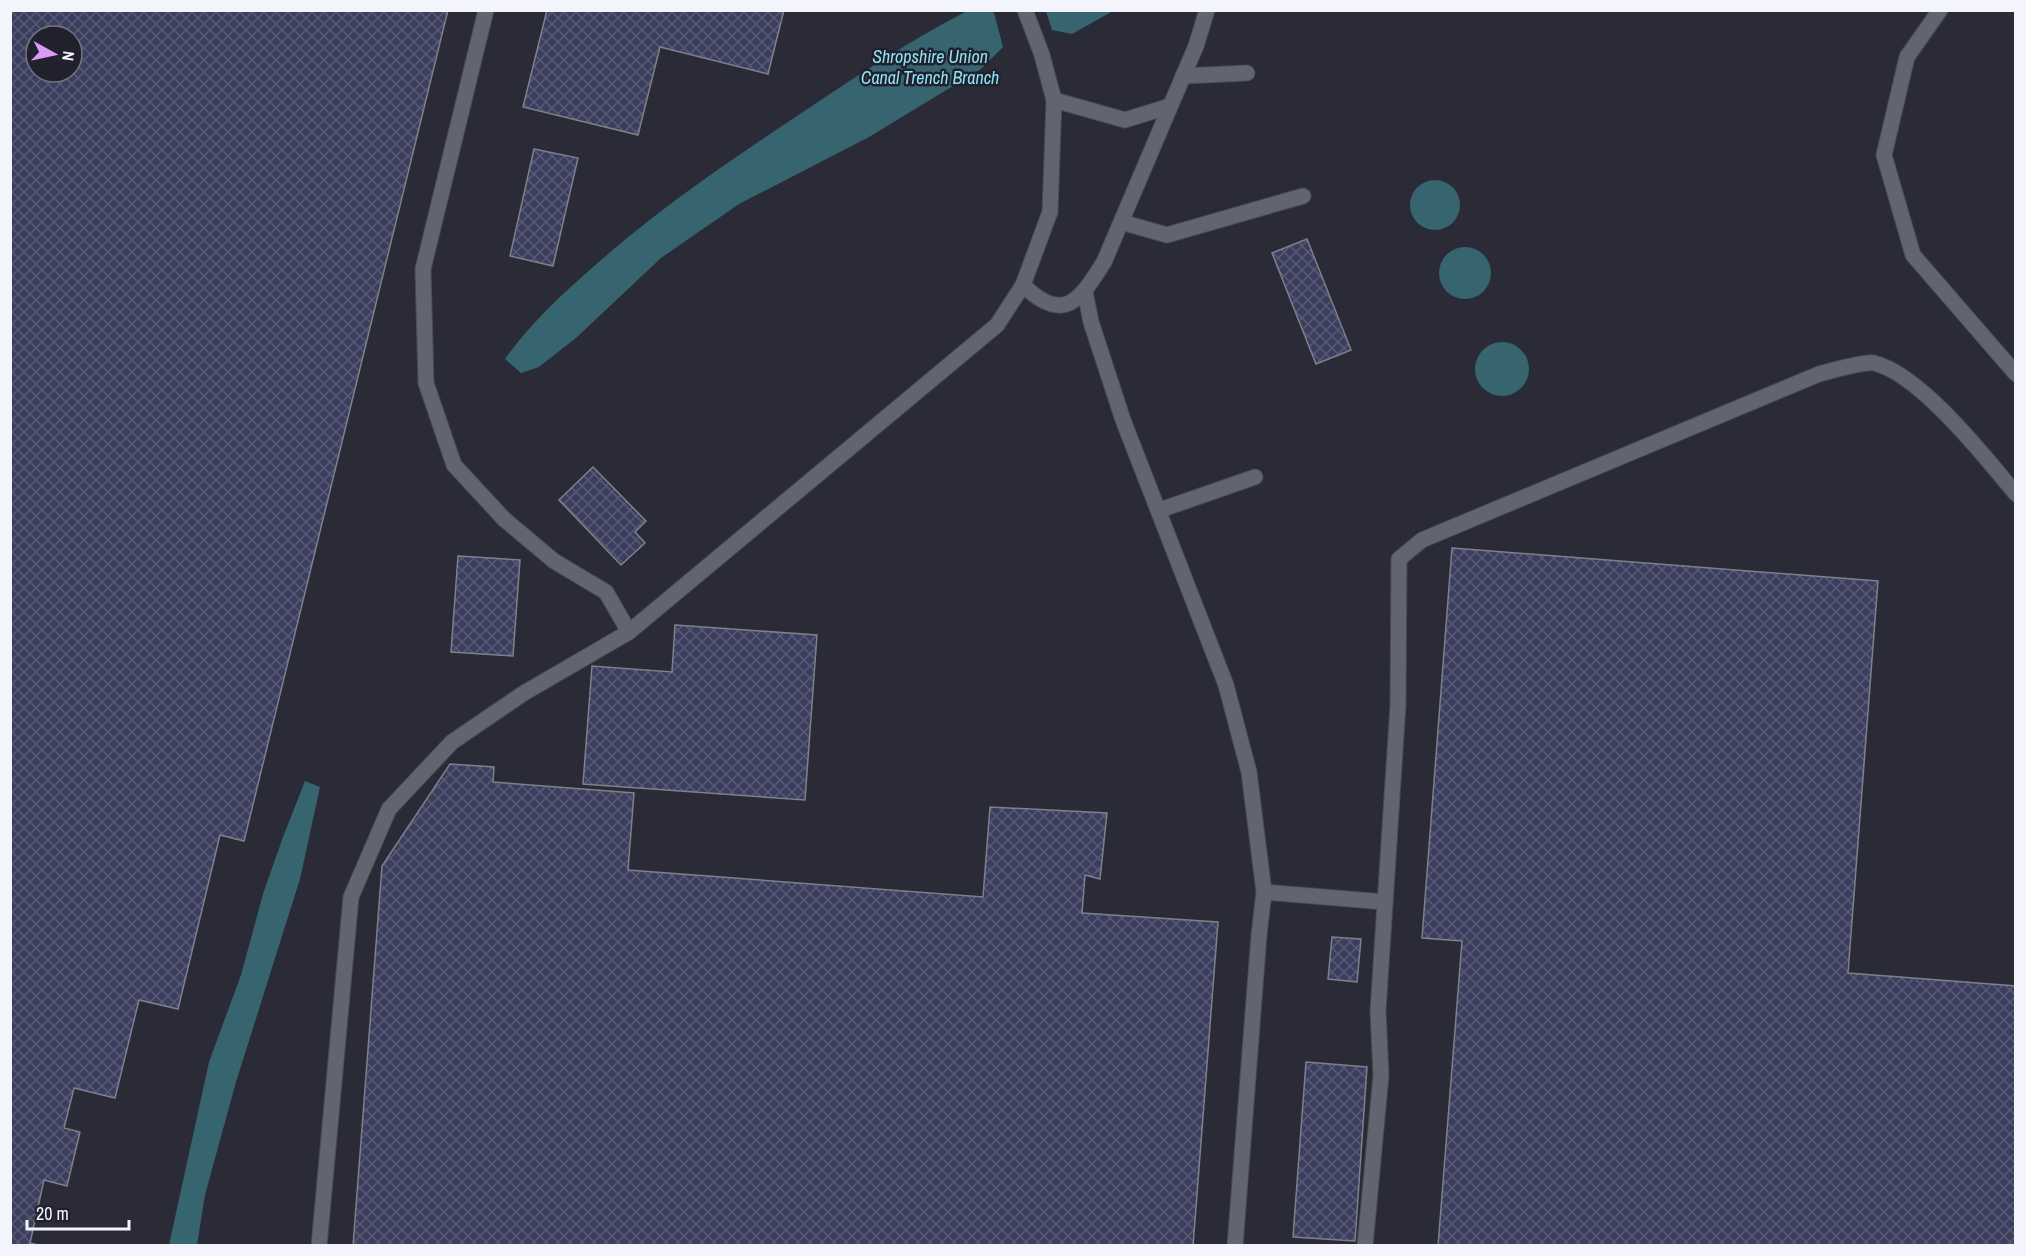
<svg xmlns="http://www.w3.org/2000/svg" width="2026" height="1256" viewBox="0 0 2026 1256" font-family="'Archivo Narrow',sans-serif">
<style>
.water{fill:#366570}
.building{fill:url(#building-cross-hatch);stroke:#7e808c;stroke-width:1.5;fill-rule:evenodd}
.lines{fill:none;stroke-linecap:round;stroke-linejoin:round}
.lane-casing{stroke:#494a53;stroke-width:17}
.lane{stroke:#626470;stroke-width:15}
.labels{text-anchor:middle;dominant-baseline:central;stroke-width:5;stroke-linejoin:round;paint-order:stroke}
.water-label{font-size:18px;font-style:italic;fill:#8fe1f4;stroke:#20212c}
</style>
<defs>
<pattern id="building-cross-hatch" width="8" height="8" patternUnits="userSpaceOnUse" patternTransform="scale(1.5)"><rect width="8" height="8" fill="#3c3e5e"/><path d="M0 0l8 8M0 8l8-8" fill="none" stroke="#595a76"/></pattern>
</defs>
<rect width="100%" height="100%" fill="#2a2b36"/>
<g class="water">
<path d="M967 11H991L994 13 1003 47 981 69 869 137 739 204 661 258 577 337 539 367 521 373 505 359C529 325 561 295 593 267 652 215 716 170 782 126 842 86 903 44 967 11Z"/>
<polygon points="1046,11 1046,10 1113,11 1072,34 1052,30"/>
<circle cx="1435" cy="205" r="25"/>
<circle cx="1465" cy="273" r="26"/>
<circle cx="1502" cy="369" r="27"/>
<polygon points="305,781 320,787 300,879 236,1082 205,1195 197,1245 169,1245 209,1062 241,975 263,894 283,837"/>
</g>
<g class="building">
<path d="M10 10H448L244 841 220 835 178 1009 139 1000 115 1098 74 1088 64 1128 80 1132 67 1186 44 1180 30 1243 42 1246H10ZM36 36H72V72H36Z"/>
<polygon points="547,10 784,10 768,74 660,47 638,135 523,107"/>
<polygon points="534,149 578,158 553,266 510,256"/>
<polygon points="1307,239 1351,350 1316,364 1272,253"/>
<polygon points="593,467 646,521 635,532 645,543 621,565 559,500"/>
<polygon points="1452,548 1878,581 1848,973 2016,986 2016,1246 1438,1246 1462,941 1422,938"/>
<polygon points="458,556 520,560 513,656 451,652"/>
<polygon points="675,625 817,635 805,800 583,784 592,666 672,672"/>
<polygon points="450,764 494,767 493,782 634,793 628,870 983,897 990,807 1107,813 1100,879 1085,875 1082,913 1218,922 1193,1246 353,1246 382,866"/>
<polygon points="1332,937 1361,939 1357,982 1328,979"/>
<polygon points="1306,1062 1367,1067 1355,1241 1293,1237"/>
</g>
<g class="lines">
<g class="lane-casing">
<g id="lane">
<polyline points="486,10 423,269 426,383 454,465 504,519 554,561 606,592 629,632"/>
<polyline points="1940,10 1907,57 1884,155 1913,255 2016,374"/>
<polyline points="1183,76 1247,73"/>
<polyline points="1054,100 1125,120 1170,106"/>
<polyline points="1121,222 1167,235 1303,196"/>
<path d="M1023 285C1064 325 1080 300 1104 262L1196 46 1207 10"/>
<polyline points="1085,292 1091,322 1123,420 1226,685 1249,772 1264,892 1259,935 1235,1246"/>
<polyline points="1160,510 1255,477"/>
<polyline points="1264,892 1385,902"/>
<polyline points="319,1246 351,897 389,809 452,742 524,693 629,632 997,325 1023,285 1050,212 1054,100 1042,55 1025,10"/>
<path d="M1365 1246 1381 1075 1378 1011 1398 705 1399 559 1422 540 1819 374C1830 371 1865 361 1874 363 1920 374 1985 457 2016 494"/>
</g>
</g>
<use href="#lane" class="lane"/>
</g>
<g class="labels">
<g class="water-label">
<text x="930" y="56">Shropshire Union<tspan x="930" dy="21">Canal Trench Branch</tspan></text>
</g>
</g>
<rect width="2026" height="1256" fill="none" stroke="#f3f4fc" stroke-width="24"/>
<g transform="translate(54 54) rotate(98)"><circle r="28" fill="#20212c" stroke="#74757f" stroke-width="1.5"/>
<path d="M0-4.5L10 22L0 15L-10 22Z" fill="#da9af6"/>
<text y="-9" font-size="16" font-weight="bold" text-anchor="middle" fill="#f3f4fc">N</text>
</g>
<path d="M27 1220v9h102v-9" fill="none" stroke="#f3f4fc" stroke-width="3"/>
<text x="36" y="1220" font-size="18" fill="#f3f4fc" stroke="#20212c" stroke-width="4.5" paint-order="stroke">20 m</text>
</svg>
